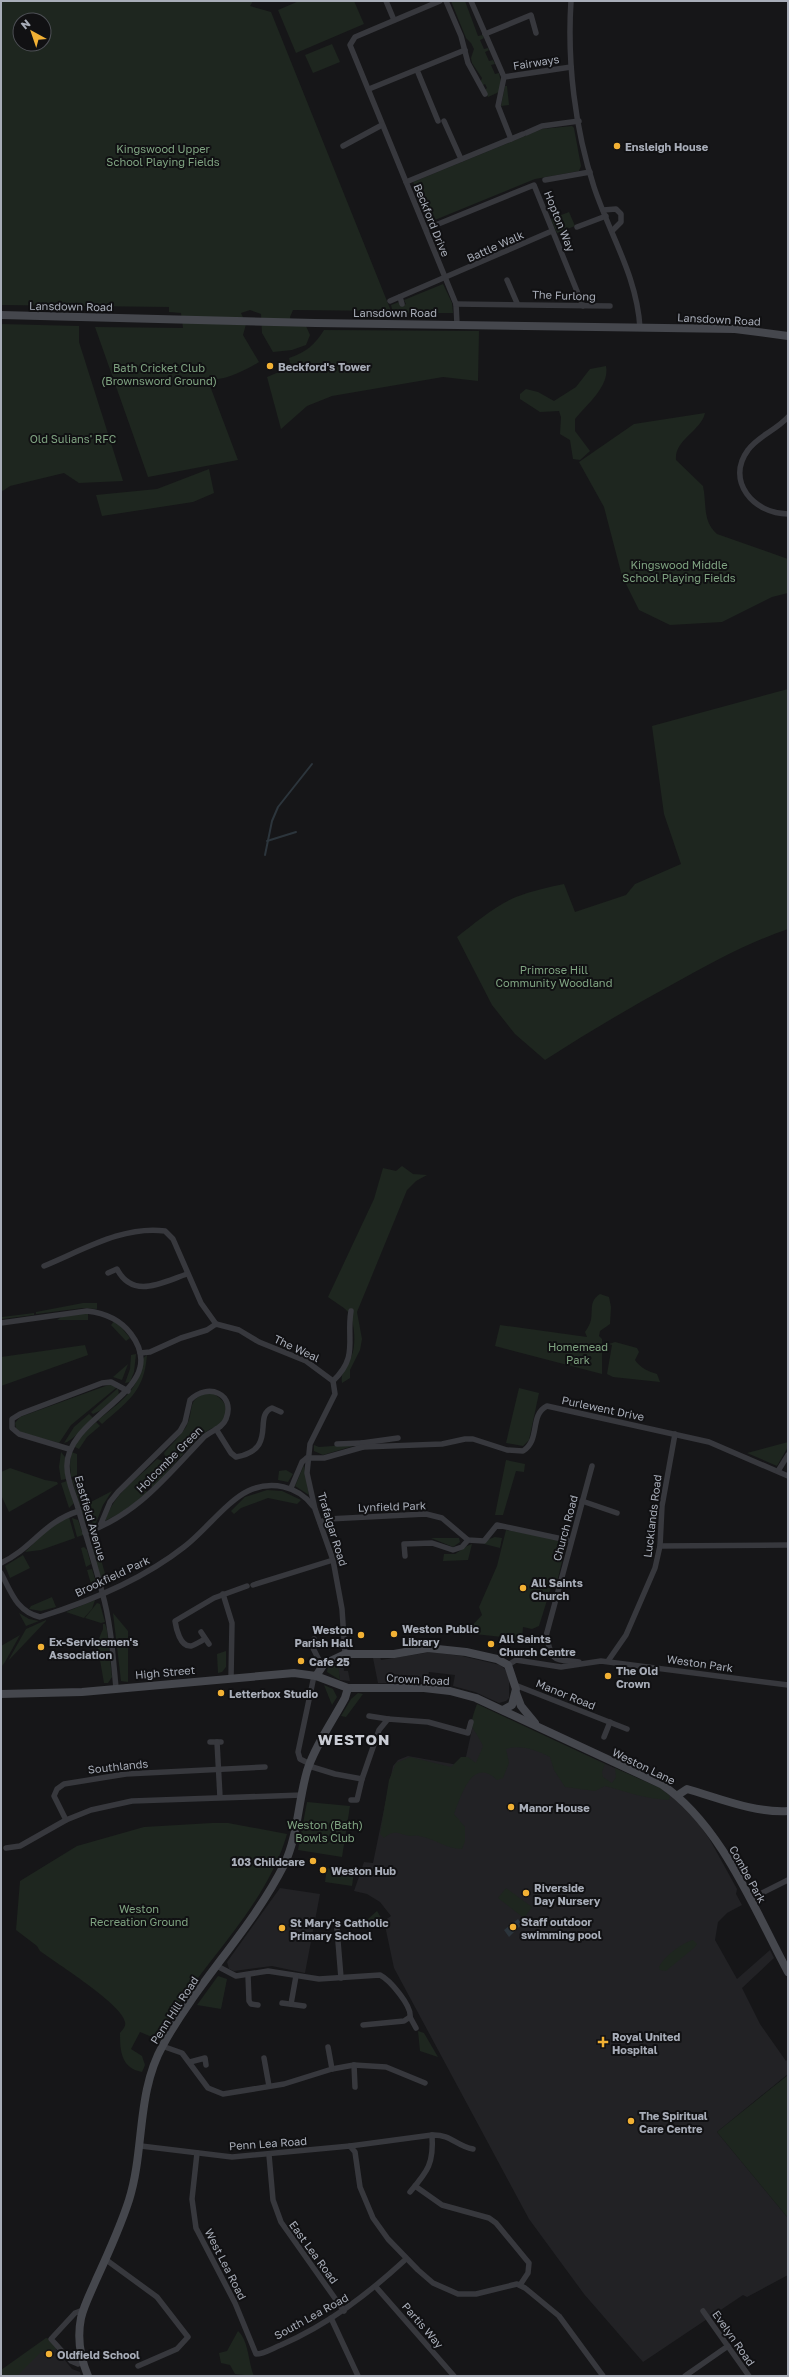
<svg xmlns="http://www.w3.org/2000/svg" width="789" height="2377" viewBox="0 0 789 2377" font-family="'Golos Text',sans-serif">
<style>
.built{fill:#222225}
.green{fill:#1e261f;fill-rule:evenodd}
.water{fill:#2c353c}
.lines{fill:none;stroke-linecap:round;stroke-linejoin:round}
.stream{stroke:#2c353c;stroke-width:2}
.street{stroke:#37383d;stroke-width:5.5}
.secondary{stroke:#45474d;stroke-width:8}
.poi-dot{fill:#f2b134;stroke:#111113;stroke-width:1.5}
.labels{text-anchor:middle;dominant-baseline:central;stroke-width:4;stroke-linejoin:round;paint-order:stroke}
.street-label{font-size:11px;fill:#a8adb8;stroke:#111113}
.poi-label{font-size:11px;font-weight:bold;fill:#a8adb8;stroke:#111113;text-anchor:start}
.park-label{font-size:11px;fill:#7fa381;stroke:#111113}
.district-label{font-size:15px;font-weight:bold;letter-spacing:1px;fill:#c9ccd4;stroke:#111113}
</style>
<rect width="100%" height="100%" fill="#161618"/>
<g class="built">
<polygon points="431,1652 462,1656 500,1665 505,1669 509,1678 509,1698 506,1701 499,1703 475,1692 453,1686 455,1675 429,1672 427,1683 378,1683 373,1658 380,1657 381,1660"/>
<polygon points="343,1659 344,1671 348,1671 350,1681 340,1680 337,1661"/>
<polygon points="476,1711 494,1713 667,1792 693,1815 710,1840 737,1889 736,1894 742,1905 727,1913 718,1922 715,1940 737,1979 770,1950 774,1958 742,1988 760,2024 786,2061 788,2059 788,2074 717,2132 788,2218 788,2275 747,2297 743,2295 643,2362 584,2294 529,2219 394,1968 384,1921 391,1916 380,1902 367,1894 354,1891 364,1862 373,1863 393,1766 398,1760 408,1756 464,1766"/>
<polygon points="280,1888 320,1894 305,1973 272,1966 234,1971 229,1969 227,1962"/>
<polygon points="51,2343 72,2369 80,2372 81,2376 10,2376"/>
</g>
<g class="green">
<path d="M1 1H253L250 6 271 12 391 311 293 310 290 317 293 325 306 326 310 335 306 345 292 350 273 352 262 333 261 314 250 310 241 313 246 324 243 335 259 362C248 369 220 384 207 378L238 460 148 477 95 327 183 328 181 313 169 312V307L1 305ZM20 20H44V44H20Z"/>
<polygon points="299,1 354,1 364,24 296,53 278,10"/>
<polygon points="451,1 465,1 478,36 483,35 484,38 480,40 484,49 488,48 489,50 485,52 489,61 493,60 495,64 491,65 495,74 499,73 501,82 499,92 488,97 485,90 487,88 485,84 482,86 480,83 482,78 472,63 471,58 474,49 471,43 466,38"/>
<polygon points="332,44 340,62 313,73 305,55"/>
<polygon points="505,86 507,86 509,105 501,106"/>
<polygon points="572,126 574,128 581,166 579,171 535,179 430,222 413,182 542,129"/>
<polygon points="569,212 575,226 557,233 551,219"/>
<polygon points="443,284 452,303 453,313 393,313 391,305 399,302 401,306 406,304 404,300"/>
<polygon points="1,324 79,326 79,342 123,481 79,483 64,473 10,486 1,492"/>
<path d="M324 330 479 331 478 381 443 377 332 396 307 406 281 429 267 377 291 367 289 358C306 352 315 345 324 330Z"/>
<path d="M606 366C610 386 587 404 575 419V431L590 451 580 460 573 459 570 440 560 434 561 417 559 411 540 412 520 399V394L526 389 538 392 554 401 576 387 590 369Z"/>
<path d="M705 413C701 431 674 440 676 460L703 486C707 504 702 521 717 534L788 559V593L772 597 722 622 670 625 639 610 622 576 604 507 579 462 634 424Z"/>
<polygon points="209,469 214,493 193,502 102,516 96,495 157,489"/>
<path d="M788 689V929C747 943 711 963 673 984 629 1008 587 1033 545 1060L515 1034 492 1005 457 937C475 923 495 906 516 897 532 891 548 887 564 884L575 912 626 895 635 884 681 864 664 814 652 726Z"/>
<path d="M402 1166 413 1174 427 1175 416 1181 407 1190 357 1312 362 1339 360 1350 350 1370V1378L342 1383C340 1371 348 1365 352 1355 356 1345 355 1320 348 1312 343 1306 334 1302 328 1297L374 1199 383 1168 396 1171Z"/>
<path d="M600 1294 609 1297 611 1307 610 1324 600 1331 599 1336 602 1339V1374L495 1346 500 1325 587 1337 585 1332C587 1329 590 1324 591 1320 593 1309 589 1301 600 1294Z"/>
<polygon points="83,1303 97,1303 97,1309 83,1308 36,1314 36,1312"/>
<polygon points="34,1313 34,1315 2,1319 2,1317"/>
<polygon points="88,1313 88,1320 57,1320 63,1316"/>
<polygon points="115,1320 130,1338 126,1341 111,1325"/>
<path d="M615 1342 637 1348 639 1352 635 1360C639 1367 649 1372 657 1374L660 1382 613 1377 607 1374 612 1345 609 1344Z"/>
<polygon points="85,1345 88,1355 1,1386 1,1357"/>
<polygon points="136,1354 134,1372 130,1382 125,1383 130,1369 131,1355"/>
<path d="M147 1355C144 1392 128 1401 102 1424L98 1420C120 1402 141 1389 142 1359Z"/>
<polygon points="128,1364 122,1380 113,1377"/>
<polygon points="111,1384 117,1386 116,1388 71,1425 59,1443 20,1432 16,1428 15,1423 20,1417"/>
<polygon points="118,1388 119,1395 101,1410 93,1414 91,1412"/>
<polygon points="519,1388 539,1393 529,1440 523,1446 506,1443"/>
<path d="M210 1392C220 1397 230 1404 225 1418 222 1426 212 1427 206 1432 186 1448 170 1470 153 1488L150 1485 146 1488 147 1493 124 1511 105 1521C115 1491 136 1481 157 1459L163 1461 166 1459 164 1453C171 1445 180 1436 186 1427 196 1408 184 1400 210 1392Z"/>
<path d="M89 1414 93 1418C86 1424 72 1442 64 1443L74 1427Z"/>
<polygon points="96,1422 100,1426 87,1437 79,1449 73,1446 79,1438"/>
<polygon points="788,1442 788,1447 777,1466 747,1453"/>
<polygon points="360,1444 323,1455 314,1451 314,1445 319,1447"/>
<polygon points="61,1452 65,1457 66,1479 61,1480 59,1467"/>
<polygon points="71,1452 77,1454 77,1476 71,1477 70,1464"/>
<polygon points="506,1460 525,1464 524,1472 516,1471 503,1515 495,1515"/>
<polygon points="304,1465 309,1495 295,1486"/>
<polygon points="10,1468 45,1480 57,1482 58,1484 9,1512 1,1495 1,1472"/>
<polygon points="286,1470 293,1474 288,1482 278,1480 279,1471"/>
<polygon points="77,1478 85,1503 80,1505 72,1480"/>
<polygon points="67,1481 74,1503 69,1508 61,1483"/>
<polygon points="267,1490 282,1491 301,1500 297,1504 268,1498 241,1508 234,1514 231,1511 245,1497"/>
<polygon points="112,1491 103,1505 96,1523 93,1524 87,1504"/>
<polygon points="85,1505 91,1525 85,1522 80,1507"/>
<polygon points="69,1517 75,1538 41,1550 25,1552 49,1528"/>
<polygon points="72,1518 78,1520 83,1535 77,1537"/>
<polygon points="506,1530 567,1541 557,1582 553,1581 539,1626 532,1629 523,1627 522,1639 474,1634 475,1632 468,1630 482,1615 479,1607 497,1566"/>
<path d="M94 1535 108 1584C97 1579 89 1545 94 1535Z"/>
<polygon points="495,1537 502,1538 500,1548 484,1544 484,1541"/>
<polygon points="431,1538 459,1538 460,1542 453,1547"/>
<polygon points="472,1544 468,1560 443,1561 444,1554 455,1554 467,1546"/>
<polygon points="84,1547 87,1550 91,1564 86,1567 81,1548"/>
<polygon points="23,1555 30,1568 10,1578 5,1566"/>
<polygon points="92,1569 96,1582 93,1591 87,1570"/>
<polygon points="52,1597 56,1607 41,1611 29,1609 31,1606"/>
<polygon points="95,1600 92,1609 84,1618 66,1612"/>
<polygon points="97,1603 100,1604 105,1622 101,1623 85,1618"/>
<polygon points="19,1613 29,1619 39,1621 26,1626"/>
<polygon points="113,1613 128,1631 128,1682 121,1681"/>
<polygon points="46,1620 46,1621 8,1661 26,1629"/>
<polygon points="103,1624 105,1624 107,1630 112,1677 108,1683 104,1683 97,1643 103,1629"/>
<polygon points="20,1635 5,1662 2,1666 1,1646"/>
<polygon points="226,1651 226,1667 222,1672 218,1673 217,1654"/>
<polygon points="338,1663 340,1680 327,1672 328,1667"/>
<polygon points="324,1685 333,1689 337,1697 332,1705"/>
<polygon points="358,1693 363,1694 346,1717 341,1716 351,1699"/>
<path d="M477 1704 605 1764 602 1772 603 1777 612 1783 616 1777 615 1768 660 1788 670 1796 669 1800C646 1799 627 1792 605 1786L595 1791 565 1787 554 1770 550 1757C537 1750 520 1744 506 1749L509 1763 503 1778 497 1780C472 1756 461 1796 454 1814L465 1827V1841L462 1849C446 1849 434 1838 419 1836 416 1835 413 1836 410 1836 398 1834 395 1829 384 1838L380 1834 389 1780 396 1763 410 1757 451 1767 461 1757H468L476 1763 483 1746C473 1724 467 1731 477 1704Z"/>
<polygon points="307,1802 350,1806 342,1857 298,1850"/>
<path d="M212 1823H228L287 1834C266 1908 199 1966 161 2032L152 2037 140 2032 131 2049 142 2056 145 2065 142 2072C121 2068 120 2051 120 2033 123 2029 126 2027 125 2022 122 2004 56 1963 40 1951L37 1946 16 1930 20 1881 77 1846 144 1827Z"/>
<polygon points="327,1868 354,1872 352,1886 325,1882"/>
<polygon points="506,1888 532,1907 524,1918 498,1898"/>
<polygon points="377,1911 383,1921 369,1925 368,1919"/>
<path d="M693 1940 697 1944 695 1947 666 1971 660 1970 659 1967C664 1956 682 1943 693 1940Z"/>
<polygon points="218,1976 227,1979 221,2009 197,2005"/>
<polygon points="418,2031 424,2033 438,2057 420,2051"/>
<polygon points="788,2075 788,2218 717,2132"/>
<path d="M238 2331C249 2341 248 2362 254 2376L235 2374 230 2365 221 2363 219 2353 227 2351Z"/>
<polygon points="46,2338 51,2339 57,2349 41,2352 17,2376 1,2376 1,2370"/>
</g>
<polygon class="water" points="518,1919 522,1924 509,1937 504,1930"/>
<g class="lines">
<g class="stream">
<polyline points="267,841 296,832"/>
<polyline points="265,855 272,821 278,807 312,764"/>
</g>
<g class="street">
<polyline points="386,1 394,20"/>
<polyline points="440,1 355,37 350,45 456,304 457,324"/>
<polyline points="446,1 461,36 468,63 485,94"/>
<polyline points="471,1 504,77 571,67"/>
<path d="M571 1C567 62 575 129 594 187 610 235 637 276 640 328"/>
<polyline points="485,34 531,15 536,33"/>
<polyline points="417,70 438,121"/>
<polyline points="504,77 498,106 511,139"/>
<polyline points="369,89 465,50"/>
<polyline points="444,121 461,159"/>
<polyline points="526,133 542,126 579,121"/>
<polyline points="343,146 382,125"/>
<polyline points="545,180 590,172"/>
<polyline points="406,182 523,134"/>
<polyline points="603,210 616,209 621,214 621,222 613,230"/>
<polyline points="577,227 606,216"/>
<polyline points="426,229 534,185 583,306"/>
<polyline points="507,280 517,303"/>
<polyline points="400,297 402,304"/>
<polyline points="390,301 552,231"/>
<polyline points="456,304 610,306"/>
<path d="M788 417C776 430 757 437 748 450 725 481 754 514 788 514"/>
<path d="M44 1266C81 1251 124 1225 165 1231L173 1239 201 1303 216 1324"/>
<path d="M108 1273 117 1269C133 1300 163 1282 187 1274"/>
<path d="M1 1323 87 1311C105 1313 120 1319 131 1334 174 1391 65 1414 67 1467 67 1481 74 1494 78 1508 86 1536 95 1564 102 1592 111 1623 113 1656 116 1688"/>
<polyline points="140,1353 150,1352 181,1338 207,1330 216,1324 239,1330 259,1342 306,1361 333,1381 335,1394 310,1444 307,1473 315,1509 333,1560 342,1609 345,1654"/>
<path d="M333 1381C359 1356 346 1340 351 1311"/>
<path d="M216 1429 231 1453 236 1457C279 1449 252 1416 272 1408L281 1412"/>
<polyline points="337,1444 362,1443"/>
<polyline points="363,1447 362,1443 398,1438"/>
<polyline points="69,1449 19,1434 12,1428 12,1419 20,1414 102,1383 111,1382 128,1391"/>
<path d="M307 1458H324L363 1447 442 1444 465 1439H473L507 1450 523 1451C541 1440 529 1415 547 1406L709 1442 788 1476"/>
<polyline points="778,1471 788,1455"/>
<polyline points="291,1488 302,1462 307,1458"/>
<polyline points="582,1501 617,1513"/>
<polyline points="320,1522 328,1519 426,1514 442,1518 468,1540 484,1541 497,1525 567,1540"/>
<path d="M85 1533C137 1515 166 1477 203 1438 210 1431 222 1429 226 1419 236 1394 208 1382 190 1400L185 1422 180 1431 118 1492 110 1502 100 1526"/>
<polyline points="660,1546 788,1545"/>
<polyline points="405,1556 404,1544 432,1543 453,1550 462,1547 468,1540"/>
<path d="M1 1563C33 1548 43 1522 79 1511"/>
<path d="M1 1573C11 1592 17 1612 40 1617 91 1601 142 1580 184 1547 204 1532 227 1501 248 1491 271 1480 298 1486 313 1506"/>
<polyline points="253,1585 333,1560"/>
<polyline points="223,1594 232,1623 231,1678"/>
<polyline points="201,1632 209,1644"/>
<path d="M205 1639C201 1641 195 1645 191 1646 180 1647 176 1628 175 1621L214 1598 247 1586"/>
<polyline points="314,1639 313,1648 322,1666"/>
<polyline points="608,1661 626,1635 655,1568 660,1546 662,1506 675,1434"/>
<path d="M579 1662C553 1659 553 1663 546 1636L592 1466"/>
<polyline points="508,1665 516,1660 561,1667 601,1661 788,1685"/>
<polyline points="515,1685 627,1729"/>
<polyline points="369,1716 388,1719"/>
<polyline points="604,1737 610,1722"/>
<polyline points="210,1742 221,1742"/>
<polyline points="217,1742 220,1797"/>
<polyline points="310,1764 300,1759 298,1752 314,1676"/>
<polyline points="309,1766 335,1774 362,1779 379,1730 388,1719 428,1722 468,1733 471,1722"/>
<polyline points="351,1800 357,1800 362,1779"/>
<polyline points="66,1820 54,1796 57,1789 64,1784 126,1774 265,1767"/>
<polyline points="6,1848 20,1846 66,1820 91,1810 132,1801 302,1795"/>
<polyline points="750,1899 788,1880"/>
<polyline points="337,1929 341,1978"/>
<path d="M217 1966 236 1976 268 1971 319 1979 380 1975C390 1980 412 2006 410 2017L404 2021 363 2025"/>
<polyline points="248,1975 249,2001 251,2004 258,2005"/>
<polyline points="282,2003 304,2006"/>
<polyline points="291,2004 296,1976"/>
<polyline points="410,2017 416,2028"/>
<polyline points="162,2046 182,2053 208,2088 223,2094 284,2084 332,2069 354,2065 386,2067 425,2083"/>
<polyline points="328,2047 332,2069"/>
<polyline points="264,2058 269,2086"/>
<polyline points="190,2062 205,2058 206,2065"/>
<polyline points="354,2065 355,2087"/>
<polyline points="141,2146 232,2157 350,2146 355,2152 360,2187 373,2218 388,2239 418,2270 433,2283 458,2294 476,2294 517,2284 525,2288 559,2316 603,2376"/>
<polyline points="350,2146 432,2135"/>
<path d="M197 2153 192 2199 196 2228 235 2303 256 2354C264 2354 273 2348 281 2345 329 2324 368 2294 406 2259"/>
<polyline points="269,2155 273,2200 281,2222 344,2311"/>
<polyline points="415,2186 442,2205 489,2218 496,2223 529,2263 528,2273 520,2285"/>
<path d="M410 2192C428 2171 434 2163 432 2135 451 2134 456 2146 473 2149"/>
<polyline points="105,2259 157,2297 188,2337 177,2349 138,2366"/>
<polyline points="376,2287 454,2376"/>
<polyline points="703,2311 749,2376"/>
<polyline points="331,2318 358,2376"/>
<polyline points="83,2362 78,2364 71,2361 51,2339 75,2313 83,2310"/>
<polyline points="685,2376 728,2346"/>
</g>
<g class="secondary">
<polyline points="1,315 315,323 735,329 788,336"/>
<polyline points="316,1676 324,1664 345,1654 394,1654 428,1648 466,1652 497,1659 508,1665 516,1689 512,1705 503,1710"/>
<polyline points="516,1693 521,1706 535,1723"/>
<path d="M1 1694 82 1692 294 1673 316 1676 348 1688H424L450 1691 476 1698 661 1784C721 1824 754 1909 788 1972"/>
<path d="M678 1795 687 1789C719 1798 754 1813 788 1811"/>
<path d="M88 2376C80 2357 77 2338 81 2318 84 2305 91 2292 96 2280 108 2254 120 2228 129 2200 145 2149 136 2093 163 2045 198 1981 251 1930 284 1865 298 1836 298 1802 307 1771 315 1746 332 1722 345 1698L348 1688"/>
</g>
</g>
<g class="poi-dot">
<circle cx="617" cy="146" r="4"/>
<circle cx="270" cy="366" r="4"/>
<circle cx="523" cy="1588" r="4"/>
<circle cx="394" cy="1634" r="4"/>
<circle cx="361" cy="1635" r="4"/>
<circle cx="491" cy="1644" r="4"/>
<circle cx="41" cy="1647" r="4"/>
<circle cx="301" cy="1661" r="4"/>
<circle cx="608" cy="1676" r="4"/>
<circle cx="221" cy="1693" r="4"/>
<circle cx="511" cy="1807" r="4"/>
<circle cx="313" cy="1861" r="4"/>
<circle cx="323" cy="1870" r="4"/>
<circle cx="526" cy="1893" r="4"/>
<circle cx="513" cy="1927" r="4"/>
<circle cx="282" cy="1928" r="4"/>
<path d="M601 2036h4v4h4v4h-4v4h-4v-4h-4v-4h4z"/>
<circle cx="631" cy="2121" r="4"/>
<circle cx="49" cy="2354" r="4"/>
</g>
<g class="labels">
<g class="street-label">
<text transform="translate(536 62) rotate(-9)">Fairways</text>
<text transform="translate(432 220) rotate(68)">Beckford Drive</text>
<text transform="translate(560 221) rotate(68)">Hopton Way</text>
<text transform="translate(495 246) rotate(-24)">Battle Walk</text>
<text transform="translate(564 295) rotate(2)">The Furlong</text>
<text transform="translate(71 306) rotate(1)">Lansdown Road</text>
<text x="395" y="312">Lansdown Road</text>
<text transform="translate(719 319) rotate(3)">Lansdown Road</text>
<text transform="translate(297 1348) rotate(25)">The Weal</text>
<text transform="translate(603 1408) rotate(12)">Purlewent Drive</text>
<text transform="translate(169 1459) rotate(-45)">Holcombe Green</text>
<text transform="translate(392 1506) rotate(-2)">Lynfield Park</text>
<text transform="translate(652 1516) rotate(-83)">Lucklands Road</text>
<text transform="translate(91 1518) rotate(74)">Eastfield Avenue</text>
<text transform="translate(565 1528) rotate(-75)">Church Road</text>
<text transform="translate(333 1529) rotate(73)">Trafalgar Road</text>
<text transform="translate(112 1576) rotate(-25)">Brookfield Park</text>
<text transform="translate(700 1663) rotate(8)">Weston Park</text>
<text transform="translate(165 1672) rotate(-5)">High Street</text>
<text transform="translate(418 1679) rotate(3)">Crown Road</text>
<text transform="translate(566 1694) rotate(22)">Manor Road</text>
<text transform="translate(118 1766) rotate(-6)">Southlands</text>
<text transform="translate(644 1766) rotate(26)">Weston Lane</text>
<text transform="translate(748 1874) rotate(61)">Combe Park</text>
<text transform="translate(174 2010) rotate(-57)">Penn Hill Road</text>
<text transform="translate(268 2143) rotate(-4)">Penn Lea Road</text>
<text transform="translate(314 2252) rotate(54)">East Lea Road</text>
<text transform="translate(226 2264) rotate(63)">West Lea Road</text>
<text transform="translate(311 2316) rotate(-29)">South Lea Road</text>
<text transform="translate(423 2325) rotate(49)">Partis Way</text>
<text transform="translate(734 2338) rotate(55)">Evelyn Road</text>
</g>
<g class="poi-label">
<text x="625" y="146">Ensleigh House</text>
<text x="278" y="366">Beckford's Tower</text>
<text x="531" y="1582">All Saints<tspan x="531" dy="13">Church</tspan></text>
<text x="402" y="1628">Weston Public<tspan x="402" dy="13">Library</tspan></text>
<text x="353" y="1629" text-anchor="end">Weston<tspan x="353" dy="13">Parish Hall</tspan></text>
<text x="499" y="1638">All Saints<tspan x="499" dy="13">Church Centre</tspan></text>
<text x="49" y="1641">Ex-Servicemen's<tspan x="49" dy="13">Association</tspan></text>
<text x="309" y="1661">Cafe 25</text>
<text x="616" y="1670">The Old<tspan x="616" dy="13">Crown</tspan></text>
<text x="229" y="1693">Letterbox Studio</text>
<text x="519" y="1807">Manor House</text>
<text x="305" y="1861" text-anchor="end">103 Childcare</text>
<text x="331" y="1870">Weston Hub</text>
<text x="534" y="1887">Riverside<tspan x="534" dy="13">Day Nursery</tspan></text>
<text x="521" y="1921">Staff outdoor<tspan x="521" dy="13">swimming pool</tspan></text>
<text x="290" y="1922">St Mary's Catholic<tspan x="290" dy="13">Primary School</tspan></text>
<text x="612" y="2036">Royal United<tspan x="612" dy="13">Hospital</tspan></text>
<text x="639" y="2115">The Spiritual<tspan x="639" dy="13">Care Centre</tspan></text>
<text x="57" y="2354">Oldfield School</text>
</g>
<g class="park-label">
<text x="163" y="148">Kingswood Upper<tspan x="163" dy="13">School Playing Fields</tspan></text>
<text x="159" y="367">Bath Cricket Club<tspan x="159" dy="13">(Brownsword Ground)</tspan></text>
<text x="73" y="438">Old Sulians' RFC</text>
<text x="679" y="564">Kingswood Middle<tspan x="679" dy="13">School Playing Fields</tspan></text>
<text x="554" y="969">Primrose Hill<tspan x="554" dy="13">Community Woodland</tspan></text>
<text x="578" y="1346">Homemead<tspan x="578" dy="13">Park</tspan></text>
<text x="325" y="1824">Weston (Bath)<tspan x="325" dy="13">Bowls Club</tspan></text>
<text x="139" y="1908">Weston<tspan x="139" dy="13">Recreation Ground</tspan></text>
</g>
<g class="district-label">
<text x="354" y="1739">WESTON</text>
</g>
</g>
<rect width="789" height="2377" fill="none" stroke="#a8adb8" stroke-width="4"/>
<g transform="translate(32 32) rotate(320)"><circle r="19" fill="#111113" stroke="#4d4f55"/>
<path d="M0-3L7 15L0 10L-7 15Z" fill="#f2b134"/>
<text y="-6" font-size="11" font-weight="bold" text-anchor="middle" fill="#a8adb8">N</text>
</g>
</svg>
